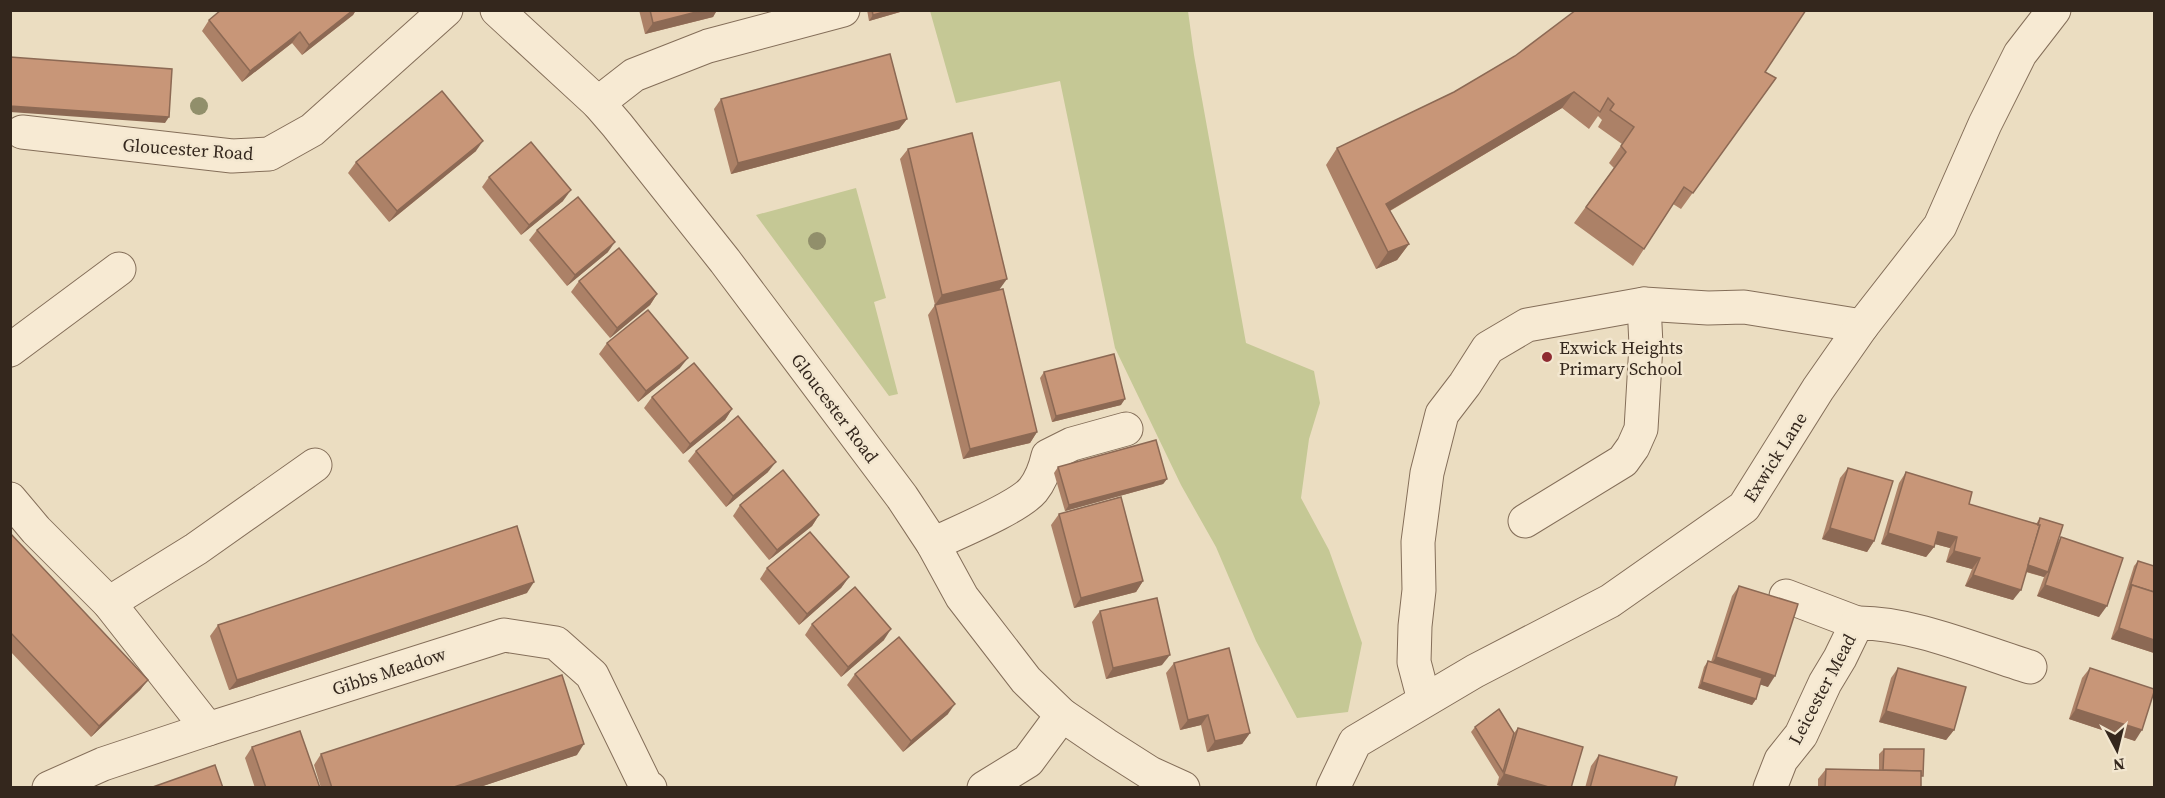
<svg xmlns="http://www.w3.org/2000/svg" width="2165" height="798" viewBox="0 0 2165 798" font-family="'Source Serif 4',serif">
<style>
.green{fill:#c5c895}
.lines{fill:none;stroke-linecap:round;stroke-linejoin:round}
.minor-casing{stroke:#846e59;stroke-width:35}
.minor{stroke:#f7ead3;stroke-width:33}
.tree{fill:#918f6b}
.wall{fill:#ac8167}
.shaded-wall{fill:#8c6954}
.building{fill:#c89678;stroke:#8c6954;stroke-width:1.5}
.poi-dot{fill:#8f2c32;stroke:#f3e7d0;stroke-width:2}
.labels{text-anchor:middle;dominant-baseline:central;stroke-width:5;stroke-linejoin:round;paint-order:stroke}
.street-label{font-size:18px;fill:#34271d;stroke:#f3e7d0}
.poi-label{font-size:18px;fill:#34271d;stroke:#f3e7d0;text-anchor:start}
</style>
<rect width="100%" height="100%" fill="#ebddc1"/>
<g class="green">
<polygon points="930,11 1188,11 1194,55 1246,343 1314,371 1320,403 1309,439 1301,498 1329,550 1362,643 1348,712 1297,718 1256,641 1216,547 1181,485 1115,348 1060,81 956,103"/>
<polygon points="856,188 886,298 874,302 898,394 889,396 756,215"/>
</g>
<g class="lines">
<g class="minor-casing">
<g id="minor">
<polyline points="497,10 598,103 617,125 725,261 902,497 933,544 962,597 1026,680 1062,715 1106,745 1150,773 1183,788"/>
<polyline points="598,103 634,75 708,46 843,10"/>
<polyline points="22,132 232,156 269,154 312,130 446,10"/>
<polyline points="10,350 119,269"/>
<polyline points="10,499 36,530 109,603 208,729 504,635 556,643 592,675 646,786 650,788"/>
<polyline points="1525,521 1623,461 1633,447 1641,429 1646,345 1644,304"/>
<path d="M933 544C956 533 1018 508 1033 490 1041 480 1045 469 1048 456L1072 444 1126 429"/>
<polyline points="1786,596 1857,623"/>
<polyline points="109,603 196,549 315,465"/>
<polyline points="1424,700 1414,662 1415,626 1419,590 1418,542 1427,473 1442,414 1465,384 1488,348 1527,325 1644,304 1708,308 1744,307 1862,326"/>
<polyline points="49,788 103,764 208,729"/>
<polyline points="984,788 1028,761 1062,715"/>
<polyline points="1333,788 1355,742 1475,671 1610,601 1744,507 1818,389 1862,326 1940,226 1985,124 2020,54 2054,10"/>
<path d="M1770 788 1781 760 1801 735 1825 683 1840 658 1857 623C1911 622 1978 651 2030 667"/>
</g>
</g>
<use href="#minor" class="minor"/>
</g>
<g class="tree">
<circle cx="199" cy="106" r="9"/>
<circle cx="817" cy="241" r="9"/>
</g>
<g class="wall">
<polygon points="221,10 356,10 353,15 302,55 292,43 242,82 202,31 209,20"/>
<polygon points="639,10 717,10 713,17 645,34"/>
<polygon points="867,10 907,10 869,21"/>
<polygon points="1765,72 1776,78 1681,209 1673,204 1633,266 1574,223 1614,168 1609,163 1622,144 1598,127 1602,120 1598,116 1589,129 1562,108 1390,211 1409,244 1397,260 1376,269 1326,165 1337,148 1454,92"/>
<polygon points="721,99 907,119 899,129 731,174 714,109"/>
<polygon points="908,149 999,290 1037,432 1030,443 963,459 928,315 935,305 900,159"/>
<polygon points="476,151 389,222 348,173 356,162"/>
<polygon points="489,177 563,201 521,235 482,187"/>
<polygon points="537,230 608,252 567,286 529,240"/>
<polygon points="579,281 657,294 650,305 610,338 571,292"/>
<polygon points="607,343 680,368 638,402 599,354"/>
<polygon points="1044,372 1121,405 1052,422 1040,378"/>
<polygon points="652,397 732,409 725,420 683,454 644,408"/>
<polygon points="696,451 768,472 726,507 688,461"/>
<polygon points="1058,467 1167,479 1163,484 1065,511 1054,473"/>
<polygon points="1848,468 1874,541 1867,552 1822,539 1840,478"/>
<polygon points="1906,472 1969,504 2036,524 2040,518 2058,542 2061,537 2099,617 2037,596 2044,577 2026,572 2013,600 1965,586 1972,569 1946,562 1950,548 1935,544 1934,547 1926,557 1881,544 1899,483"/>
<polygon points="740,505 819,515 812,526 769,560 733,516"/>
<polygon points="1059,514 1143,581 1136,592 1074,608 1051,525"/>
<polygon points="10,533 148,680 140,690 91,737 10,651"/>
<polygon points="2138,561 2154,653 2111,639 2134,566"/>
<polygon points="767,568 849,577 841,588 799,625 760,579"/>
<polygon points="1739,586 1768,687 1760,684 1756,699 1752,705 1698,688 1704,667 1708,661 1711,662 1732,596"/>
<polygon points="527,593 229,690 210,636 218,625"/>
<polygon points="1100,611 1162,665 1106,679 1092,622"/>
<polygon points="812,624 884,640 841,677 805,635"/>
<polygon points="1174,663 1250,733 1242,744 1207,752 1201,725 1180,730 1166,673"/>
<polygon points="1898,668 1954,730 1946,740 1879,722 1891,678"/>
<polygon points="2090,668 2135,741 2069,719 2082,678"/>
<polygon points="855,674 948,714 903,752 847,685"/>
<polygon points="1475,727 1514,733 1518,728 1571,788 1507,788 1497,785 1499,777 1471,732"/>
<polygon points="252,747 320,788 255,788 245,758"/>
<polygon points="1884,749 1921,779 1921,788 1818,788 1818,779 1826,769 1879,770 1879,754"/>
<polygon points="321,754 577,755 477,788 321,788 314,765"/>
<polygon points="1599,755 1674,788 1585,788 1591,766"/>
</g>
<g class="shaded-wall">
<polygon points="353,10 356,10 353,15 302,55 309,45"/>
<polygon points="704,10 717,10 713,17 645,34 653,23"/>
<polygon points="891,10 907,10 869,21 873,15"/>
<polygon points="300,32 292,43 242,82 250,71"/>
<polygon points="1574,92 1562,108 1374,220 1386,204"/>
<polygon points="10,106 169,117 165,123 10,112"/>
<polygon points="907,119 899,129 731,174 738,163"/>
<polygon points="483,141 476,151 389,222 397,211"/>
<polygon points="571,190 563,201 521,235 529,225"/>
<polygon points="615,242 608,252 567,286 575,275"/>
<polygon points="1409,244 1397,260 1376,269 1388,252"/>
<polygon points="1007,279 999,290 935,305 942,295"/>
<polygon points="657,294 650,305 610,338 617,328"/>
<polygon points="688,358 680,368 638,402 646,391"/>
<polygon points="1125,399 1121,405 1052,422 1056,416"/>
<polygon points="732,409 725,420 683,454 690,444"/>
<polygon points="1037,432 1030,443 963,459 970,449"/>
<polygon points="776,462 768,472 726,507 733,496"/>
<polygon points="1167,479 1163,484 1065,511 1069,505"/>
<polygon points="819,515 812,526 769,560 777,550"/>
<polygon points="1830,528 1874,541 1867,552 1822,539"/>
<polygon points="1938,532 1957,537 1950,548 1931,543"/>
<polygon points="1888,533 1934,547 1926,557 1881,544"/>
<polygon points="1954,551 1980,558 1972,569 1946,562"/>
<polygon points="2025,564 2048,572 2044,577 2021,570"/>
<polygon points="1973,575 2021,590 2013,600 1965,586"/>
<polygon points="849,577 841,588 799,625 807,614"/>
<polygon points="1143,581 1136,592 1074,608 1081,598"/>
<polygon points="534,582 527,593 229,690 237,680"/>
<polygon points="2045,585 2107,606 2099,617 2037,596"/>
<polygon points="2119,628 2154,640 2154,653 2111,639"/>
<polygon points="891,629 884,640 841,677 848,667"/>
<polygon points="1170,655 1162,665 1106,679 1113,668"/>
<polygon points="1716,657 1775,676 1768,687 1709,668"/>
<polygon points="148,680 140,690 91,737 99,726"/>
<polygon points="1702,682 1756,699 1752,705 1698,688"/>
<polygon points="955,704 948,714 903,752 911,741"/>
<polygon points="2076,709 2142,730 2135,741 2069,719"/>
<polygon points="1886,711 1954,730 1946,740 1879,722"/>
<polygon points="1208,715 1201,725 1180,730 1188,720"/>
<polygon points="1250,733 1242,744 1207,752 1215,741"/>
<polygon points="584,744 577,755 477,788 451,788"/>
<polygon points="1504,774 1552,788 1507,788 1497,785"/>
</g>
<g class="building">
<polygon points="221,10 353,10 309,45 300,32 250,71 209,20"/>
<polygon points="650,10 704,10 653,23"/>
<polygon points="872,10 891,10 873,15"/>
<polygon points="1576,10 1806,10 1765,72 1776,78 1693,193 1684,187 1644,249 1586,207 1626,152 1621,146 1634,127 1610,110 1614,104 1608,98 1600,112 1574,92 1386,204 1409,244 1388,252 1337,148 1454,92 1515,56"/>
<polygon points="890,54 907,119 738,163 721,99"/>
<polygon points="10,57 172,69 169,117 10,106"/>
<polygon points="442,91 483,141 397,211 356,162"/>
<polygon points="972,133 1007,279 942,295 908,149"/>
<polygon points="531,142 571,190 529,225 489,177"/>
<polygon points="578,197 615,242 575,275 537,230"/>
<polygon points="619,248 657,294 617,328 579,281"/>
<polygon points="1003,289 1037,432 970,449 935,305"/>
<polygon points="648,310 688,358 646,391 607,343"/>
<polygon points="1114,354 1125,399 1056,416 1044,372"/>
<polygon points="694,363 732,409 690,444 652,397"/>
<polygon points="738,416 776,462 733,496 696,451"/>
<polygon points="1156,440 1167,479 1069,505 1058,467"/>
<polygon points="1848,468 1893,481 1874,541 1830,528"/>
<polygon points="783,470 819,515 777,550 740,505"/>
<polygon points="1906,472 1972,492 1969,504 2040,525 2021,590 1973,575 1980,558 1954,551 1957,537 1938,532 1934,547 1888,533"/>
<polygon points="1121,497 1143,581 1081,598 1059,514"/>
<polygon points="2040,518 2063,525 2048,572 2028,565 2040,525 2038,525"/>
<polygon points="517,526 534,582 237,680 218,625"/>
<polygon points="810,532 849,577 807,614 767,568"/>
<polygon points="10,533 148,680 99,726 10,632"/>
<polygon points="2061,537 2123,558 2107,606 2045,585"/>
<polygon points="2138,561 2154,566 2154,592 2132,585 2129,590"/>
<polygon points="2132,585 2154,592 2154,640 2119,628"/>
<polygon points="1739,586 1798,604 1775,676 1716,657"/>
<polygon points="855,587 891,629 848,667 812,624"/>
<polygon points="1157,598 1170,655 1113,668 1100,611"/>
<polygon points="899,637 955,704 911,741 855,674"/>
<polygon points="1229,648 1250,733 1215,741 1208,715 1188,720 1174,663"/>
<polygon points="1708,661 1762,678 1756,699 1702,682"/>
<polygon points="1898,668 1966,687 1954,730 1886,711"/>
<polygon points="2090,668 2154,689 2154,692 2142,730 2076,709"/>
<polygon points="562,675 584,744 451,788 332,788 321,754"/>
<polygon points="1499,709 1514,733 1503,772 1475,727"/>
<polygon points="1518,728 1583,747 1571,788 1552,788 1504,774"/>
<polygon points="300,731 320,788 266,788 252,747"/>
<polygon points="1884,749 1924,749 1923,776 1921,776 1921,771 1883,770"/>
<polygon points="1599,755 1677,777 1674,788 1590,788"/>
<polygon points="215,765 223,788 150,788"/>
<polygon points="1826,769 1921,771 1921,788 1825,788"/>
</g>
<circle class="poi-dot" cx="1547" cy="357" r="6"/>
<g class="labels">
<g class="street-label">
<text transform="translate(188 149) rotate(4)">Gloucester Road</text>
<text transform="translate(835 408) rotate(53)">Gloucester Road</text>
<text transform="translate(1775 457) rotate(-58)">Exwick Lane</text>
<text transform="translate(389 671) rotate(-18)">Gibbs Meadow</text>
<text transform="translate(1822 689) rotate(-62)">Leicester Mead</text>
</g>
<g class="poi-label">
<text x="1559" y="347">Exwick Heights<tspan x="1559" dy="21">Primary School</tspan></text>
</g>
</g>
<rect width="2165" height="798" fill="none" stroke="#34271d" stroke-width="24"/>
<g transform="translate(2117 750) rotate(173)" stroke="#f3e7d0" stroke-width="4.5" paint-order="stroke">
<path d="M0-4.5L10 22L0 15L-10 22Z" fill="#34271d"/>
<text y="-9" font-size="16" font-weight="bold" text-anchor="middle" fill="#34271d">N</text>
</g>
</svg>
